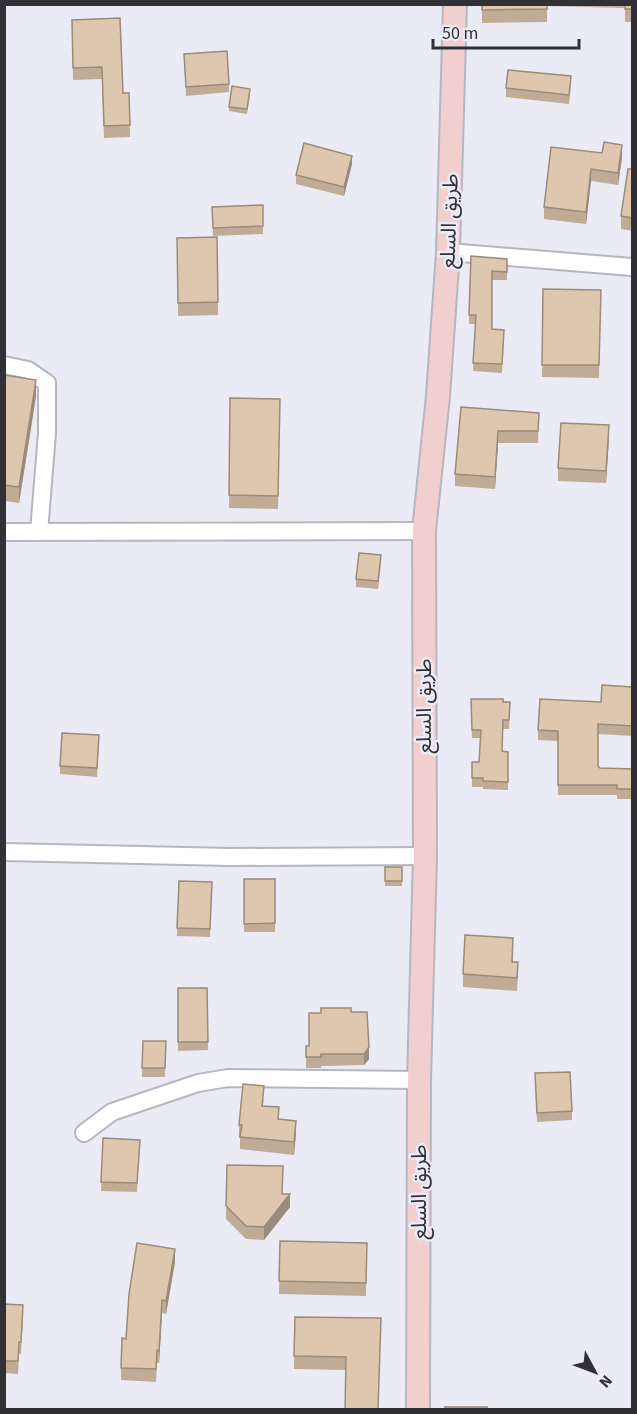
<svg xmlns="http://www.w3.org/2000/svg" width="637" height="1414" viewBox="0 0 637 1414" font-family="'Source Sans 3','Noto Sans Arabic',sans-serif">
<style>
.lines{fill:none;stroke-linecap:round;stroke-linejoin:round}
.street-casing{stroke:#b6b6c0;stroke-width:20}
.secondary-casing{stroke:#b6b6c0;stroke-width:26}
.street{stroke:#fff;stroke-width:16}
.secondary{stroke:#f2cfcf;stroke-width:22}
.wall{fill:#bfab96}
.shaded-wall{fill:#9b8b7a}
.building{fill:#dec7ae;stroke:#9b8b7a;stroke-width:1.5}
.labels{text-anchor:middle;dominant-baseline:central;stroke-width:5;stroke-linejoin:round;paint-order:stroke}
.street-label{font-size:21px;fill:#313135;stroke:#ebebf6}
</style>
<rect width="100%" height="100%" fill="#ebebf6"/>
<g class="lines">
<g class="street-casing">
<g id="street">
<polyline points="448,252 632,267"/>
<polyline points="4,365 28,370 47,383 47,433 39,532"/>
<polyline points="4,532 424,531"/>
<polyline points="4,852 230,857 425,856"/>
<polyline points="84,1133 112,1112 198,1083 228,1078 419,1080"/>
</g>
</g>
<g class="secondary-casing">
<polyline id="secondary" points="418,1410 419,1080 425,856 424,531 438,396 448,252 455,4"/>
</g>
<use href="#street" class="street"/>
<use href="#secondary" class="secondary"/>
</g>
<g class="wall">
<polygon points="482,4 633,4 633,22 625,22 625,8 547,6 547,22 482,23"/>
<polygon points="72,31 123,93 129,93 130,137 104,138 102,79 73,80"/>
<polygon points="184,54 229,84 229,92 186,96"/>
<polygon points="571,85 569,104 506,97 506,88"/>
<polygon points="250,93 247,114 229,111 229,107"/>
<polygon points="551,147 622,157 618,185 591,181 586,224 544,219 544,207"/>
<polygon points="352,164 344,196 296,184 296,175"/>
<polygon points="633,169 633,231 621,229 621,216"/>
<polygon points="263,205 263,234 213,236 212,207"/>
<polygon points="217,237 218,315 178,316 177,238"/>
<polygon points="471,256 507,259 507,280 492,280 492,329 504,338 502,373 473,371 476,324 469,324"/>
<polygon points="543,289 601,290 599,378 542,377"/>
<polygon points="4,375 36,396 19,503 4,501"/>
<polygon points="230,398 280,399 278,509 229,508"/>
<polygon points="461,407 539,413 538,443 498,443 495,489 455,486 455,474"/>
<polygon points="609,438 606,483 558,481 558,468"/>
<polygon points="381,564 378,589 356,587 356,579"/>
<polygon points="633,687 633,736 598,734 598,766 600,768 633,769 633,799 617,799 617,795 558,795 558,741 538,740 538,730 601,702"/>
<polygon points="471,699 510,702 509,729 503,729 502,751 508,752 508,790 483,789 483,787 472,787 472,762 479,762 480,738 472,738"/>
<polygon points="99,744 97,777 60,774 60,766"/>
<rect x="385" y="867" width="17" height="19"/>
<rect x="244" y="879" width="31" height="53"/>
<polygon points="179,881 212,882 210,937 177,936"/>
<polygon points="513,951 513,962 518,975 517,991 463,987 463,974"/>
<polygon points="178,988 207,988 208,1050 178,1051"/>
<polygon points="351,1012 369,1059 364,1065 321,1066 321,1068 306,1068 306,1046 309,1046"/>
<polygon points="143,1041 166,1041 165,1077 142,1077"/>
<polygon points="535,1082 572,1111 572,1120 537,1122"/>
<polygon points="264,1099 263,1106 296,1133 294,1155 240,1149 240,1138 239,1138 239,1125"/>
<polygon points="103,1138 140,1140 137,1192 101,1191"/>
<polygon points="227,1165 283,1194 290,1207 264,1240 246,1239 226,1219"/>
<polygon points="280,1241 367,1243 366,1296 279,1294"/>
<polygon points="175,1262 166,1314 162,1313 159,1363 157,1363 156,1382 121,1380 121,1368 126,1339"/>
<polygon points="4,1304 23,1318 21,1354 19,1354 18,1374 4,1373"/>
<polygon points="295,1317 381,1318 346,1370 294,1369"/>
</g>
<g class="shaded-wall">
<polygon points="622,145 622,157 618,185 618,173"/>
<polygon points="352,156 352,164 344,196 344,187"/>
<polygon points="591,169 591,181 586,224 586,212"/>
<polygon points="36,380 36,396 19,503 19,487"/>
<polygon points="609,425 609,438 606,483 606,471"/>
<polygon points="498,431 498,443 495,489 495,477"/>
<polygon points="369,1047 369,1059 364,1065 364,1054"/>
<polygon points="296,1121 296,1133 294,1155 294,1142"/>
<polygon points="290,1194 290,1207 264,1240 264,1227"/>
<polygon points="175,1249 175,1262 166,1314 166,1301"/>
<polygon points="162,1300 162,1313 159,1363 159,1351"/>
</g>
<g class="building">
<polygon points="482,4 547,4 547,9 482,10"/>
<rect x="625" y="4" width="8" height="5"/>
<polygon points="120,18 123,93 129,93 130,125 104,126 102,67 73,68 72,20"/>
<polygon points="227,51 229,84 186,87 184,54"/>
<polygon points="508,70 571,76 569,95 506,88"/>
<polygon points="232,86 250,89 247,109 229,107"/>
<polygon points="604,142 622,145 618,173 591,169 586,212 544,207 551,147 602,153"/>
<polygon points="304,143 352,156 344,187 296,175"/>
<polygon points="628,169 633,169 633,218 621,216"/>
<polygon points="263,205 263,226 213,228 212,207"/>
<polygon points="217,237 218,302 178,303 177,238"/>
<polygon points="471,256 507,259 507,272 492,271 492,329 504,330 502,364 473,363 476,315 469,315"/>
<polygon points="543,289 601,290 599,365 542,365"/>
<polygon points="4,375 36,380 19,487 4,485"/>
<polygon points="230,398 280,399 278,496 229,495"/>
<polygon points="461,407 539,413 538,431 498,431 495,477 455,474"/>
<polygon points="561,423 609,425 606,471 558,468"/>
<polygon points="359,553 381,555 378,581 356,579"/>
<polygon points="602,685 633,687 633,726 598,724 598,766 600,768 633,769 633,789 617,789 617,785 558,785 558,731 538,730 540,699 601,702"/>
<polygon points="471,699 503,699 503,702 510,702 509,720 503,720 502,751 508,752 508,782 483,781 483,778 472,778 472,762 479,762 481,730 472,730"/>
<polygon points="62,733 99,735 97,768 60,766"/>
<rect x="385" y="867" width="17" height="14"/>
<polygon points="244,879 275,879 275,923 244,924"/>
<polygon points="179,881 212,882 210,929 177,928"/>
<polygon points="465,935 513,938 512,962 518,962 517,978 463,974"/>
<polygon points="178,988 207,988 208,1042 178,1042"/>
<polygon points="321,1008 351,1008 351,1012 367,1012 369,1047 364,1054 321,1054 321,1057 306,1057 306,1046 309,1046 309,1013 321,1013"/>
<polygon points="143,1041 166,1041 165,1068 142,1068"/>
<polygon points="570,1072 572,1111 537,1113 535,1073"/>
<polygon points="243,1084 264,1086 262,1106 279,1107 278,1119 296,1121 294,1142 240,1137 242,1125 239,1125"/>
<polygon points="103,1138 140,1140 137,1183 101,1182"/>
<polygon points="227,1165 283,1166 282,1194 290,1194 264,1227 246,1226 226,1206"/>
<polygon points="280,1241 367,1243 366,1283 279,1281"/>
<polygon points="137,1243 175,1249 166,1301 162,1300 159,1351 157,1350 156,1369 121,1368 122,1338 126,1339 129,1294"/>
<polygon points="4,1304 23,1305 21,1342 19,1342 18,1361 4,1361"/>
<polygon points="295,1317 381,1318 378,1410 345,1410 346,1357 294,1356"/>
<rect x="445" y="1407" width="42" height="3"/>
</g>
<g class="labels">
<g class="street-label">
<text transform="translate(449 221) rotate(-88)">طريق السلع</text>
<text transform="translate(424 706) rotate(-90)">طريق السلع</text>
<text transform="translate(419 1192) rotate(-90)">طريق السلع</text>
</g>
</g>
<rect width="637" height="1414" fill="none" stroke="#313135" stroke-width="12"/>
<g transform="translate(595 1372) rotate(131)" stroke="#ebebf6" stroke-width="4.5" paint-order="stroke">
<path d="M0-4.5L10 22L0 15L-10 22Z" fill="#313135"/>
<text y="-9" font-size="16" font-weight="bold" text-anchor="middle" fill="#313135">N</text>
</g>
<path d="M433 39v9h146v-9" fill="none" stroke="#313135" stroke-width="3"/>
<text x="442" y="39" font-size="18" fill="#313135" stroke="#ebebf6" stroke-width="4.5" paint-order="stroke">50 m</text>
</svg>
